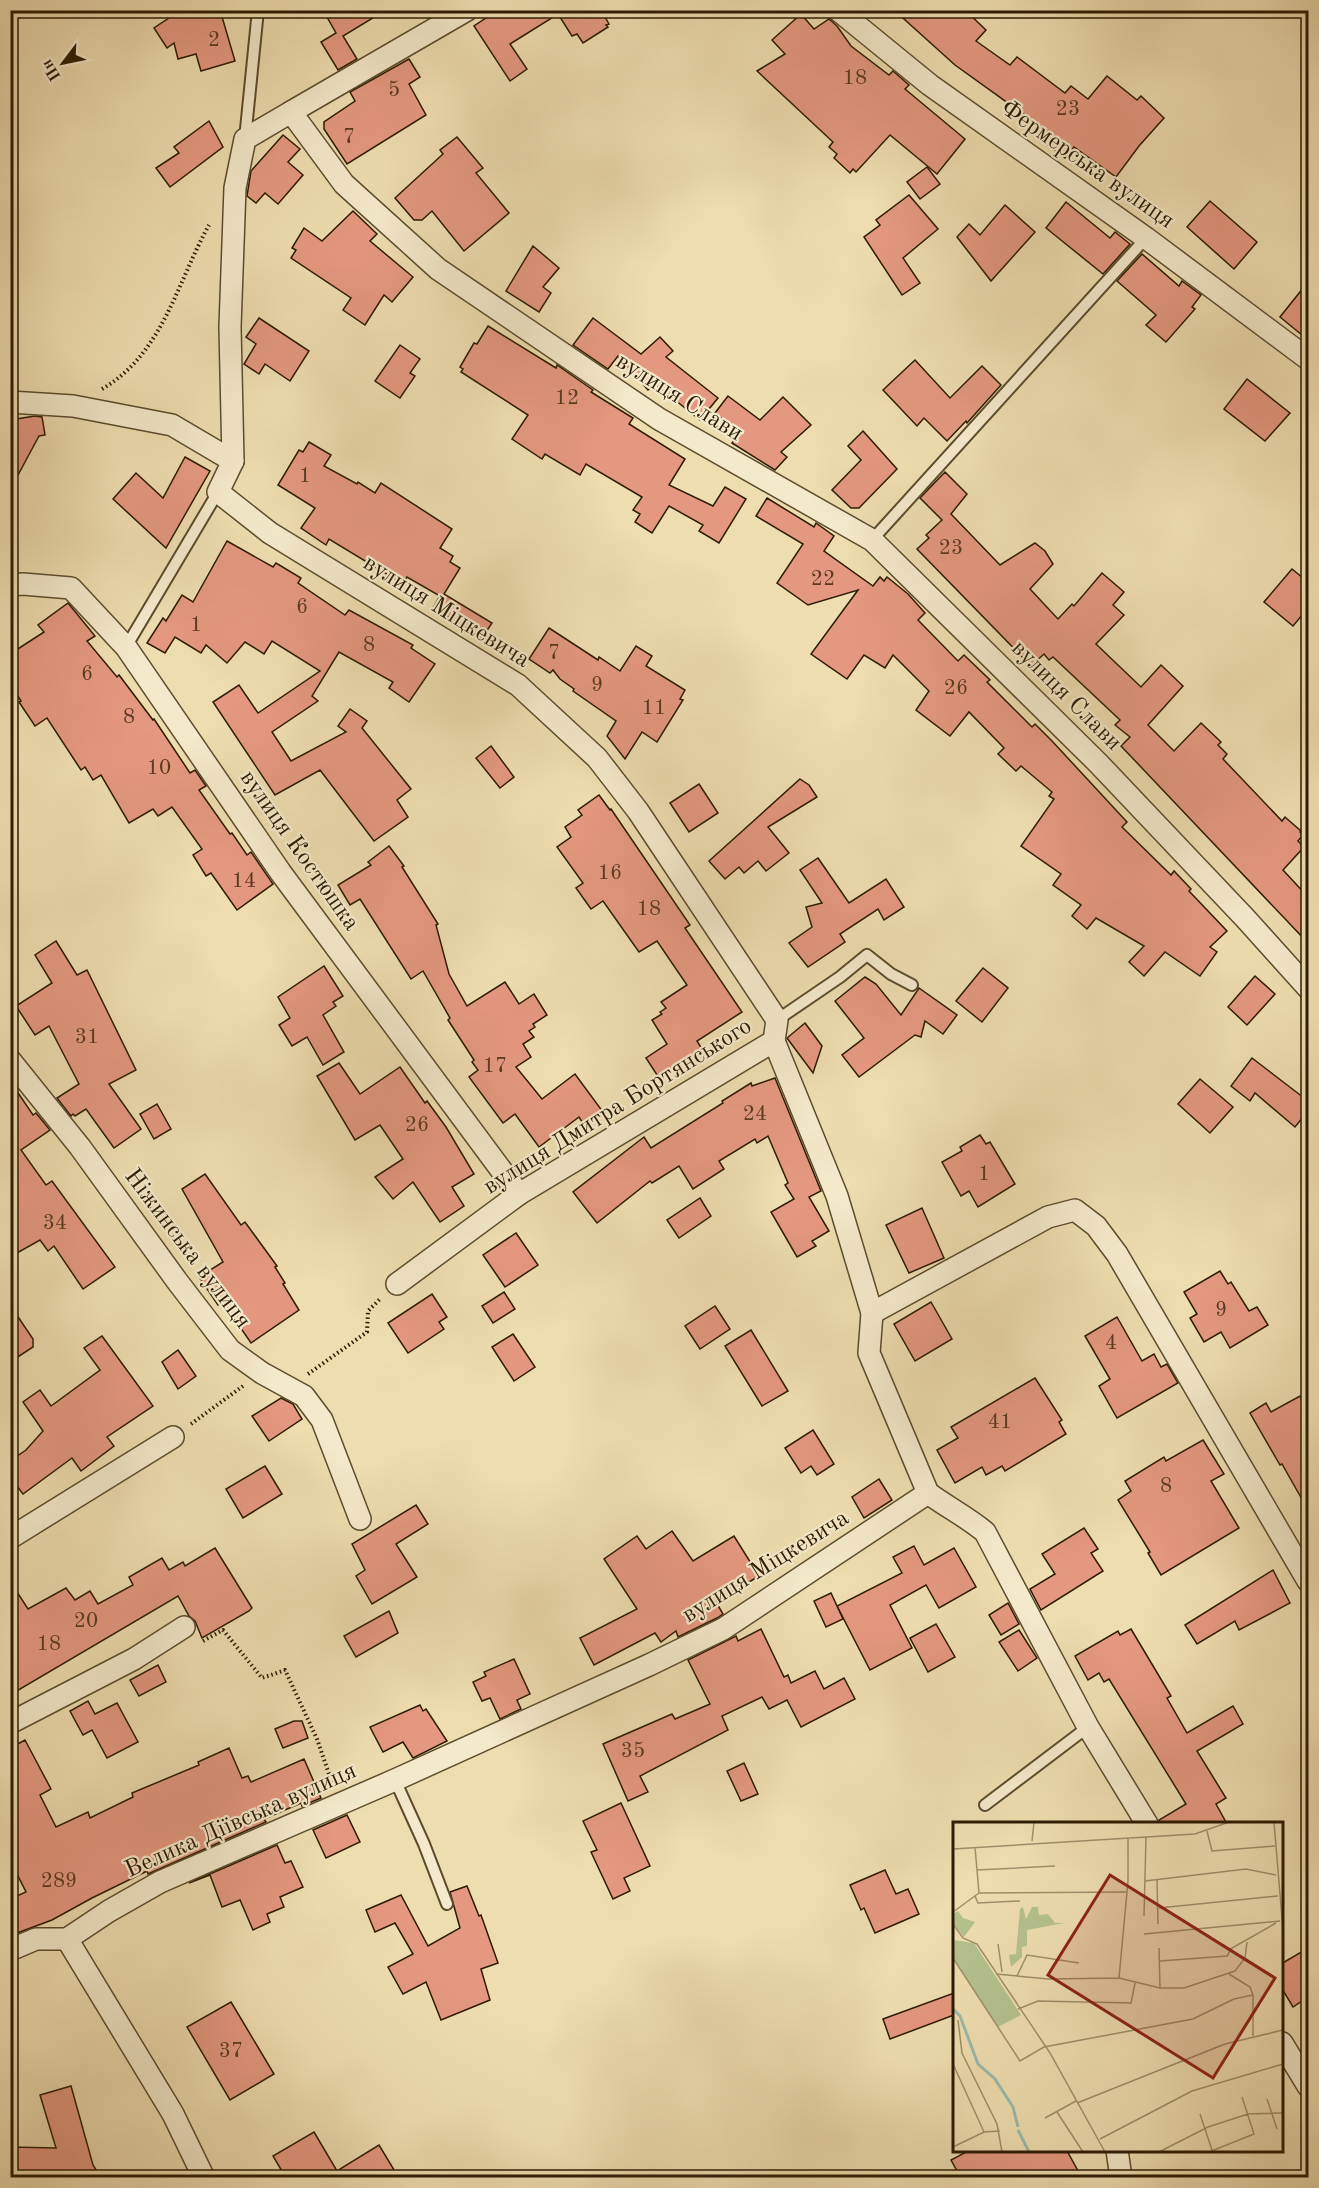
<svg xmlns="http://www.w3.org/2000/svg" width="1319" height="2188" viewBox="0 0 1319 2188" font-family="'Old Standard TT',serif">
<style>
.building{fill:#e4987f;stroke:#2c1b02;stroke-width:1.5}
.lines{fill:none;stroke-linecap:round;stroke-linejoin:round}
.lane-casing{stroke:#5c4c2d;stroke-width:14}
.street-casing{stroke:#5c4c2d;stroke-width:24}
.path{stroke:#2c1b02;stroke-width:4;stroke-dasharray:1.5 3;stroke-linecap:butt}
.lane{stroke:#f4e9cb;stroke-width:10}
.street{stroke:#f4e9cb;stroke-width:21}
.labels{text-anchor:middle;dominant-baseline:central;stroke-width:4.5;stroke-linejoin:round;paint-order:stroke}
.number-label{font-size:21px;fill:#5a3a21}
.street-label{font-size:24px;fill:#2c1b02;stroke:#f4e9cb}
.inset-river{fill:none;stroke:#99bbae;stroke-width:3}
.inset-road{fill:none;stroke:#a08f6a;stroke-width:1.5}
.view{fill:#8f2418;fill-opacity:0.15;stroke:#8f2418;stroke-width:3}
.inset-edge{fill:none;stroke:#2c1b02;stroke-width:3}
</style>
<rect width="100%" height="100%" fill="#eeddaf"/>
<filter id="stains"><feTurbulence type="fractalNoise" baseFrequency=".00333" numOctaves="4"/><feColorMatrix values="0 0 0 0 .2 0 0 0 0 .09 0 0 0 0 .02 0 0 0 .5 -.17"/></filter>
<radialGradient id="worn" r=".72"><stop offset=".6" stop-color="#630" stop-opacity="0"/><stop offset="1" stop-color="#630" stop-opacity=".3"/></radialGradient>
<g class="building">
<polygon points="181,10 188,10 193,16 220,10 235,61 201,71 196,54 178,59 174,43 167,48 154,28"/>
<polygon points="323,10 386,10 343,36 357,59 338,70 321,42 336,33"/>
<polygon points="498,10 601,10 609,24 606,25 608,27 583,43 577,34 572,36 558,14 510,44 527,69 510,81 474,26"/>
<polygon points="894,10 965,10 986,30 976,41 1010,65 1017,57 1065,93 1071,86 1088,99 1107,76 1137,100 1141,96 1164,118 1139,146 1116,177 1074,147 1065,158 1033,134 1040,126 955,65"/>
<polygon points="801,14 814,29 829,19 837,26 851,46 889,75 893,71 909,85 905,89 965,139 937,174 890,135 856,172 853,169 850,173 834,158 837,154 829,147 833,142 757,71 785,54 772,40"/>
<polygon points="409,59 420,77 409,84 426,115 347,164 324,129 324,122 355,101 350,92"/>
<polygon points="209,121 223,147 170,187 156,168 179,153 174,147"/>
<polygon points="283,135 300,149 288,162 303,175 278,204 265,193 256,203 247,196 251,171"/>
<polygon points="457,137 483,168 476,173 509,213 464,251 432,211 422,220 414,220 395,198 443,154 440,150"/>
<polygon points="927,167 940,184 920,199 907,182"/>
<polygon points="909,195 938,229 903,258 920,283 902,295 864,237 880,225 876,220"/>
<polygon points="1210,201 1257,242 1234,269 1187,227"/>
<polygon points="1066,202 1110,238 1115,232 1130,244 1103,274 1046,228"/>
<polygon points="1005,205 1035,232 991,281 957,237 969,224 980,235"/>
<polygon points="353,211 377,234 370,241 413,277 392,302 384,295 365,325 343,310 351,298 291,258 296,250 292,248 304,228 322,241"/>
<polygon points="533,246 559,268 543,287 551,293 539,312 506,291"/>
<polygon points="1142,254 1179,286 1182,281 1201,295 1192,307 1195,309 1166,342 1146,325 1156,315 1117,281"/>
<polygon points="1308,282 1308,340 1280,317"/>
<polygon points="259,318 309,351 290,381 265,364 259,374 244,364 256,344 246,337"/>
<polygon points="593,318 641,354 660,337 673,351 666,357 718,398 700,420 655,384 648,390 618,356 608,369 573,345"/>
<polygon points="488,326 556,368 557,365 593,390 591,392 633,418 629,424 685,459 669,485 713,506 725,487 746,499 719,543 699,531 703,525 669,506 652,533 635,522 640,514 633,510 642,497 586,464 580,475 545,454 542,459 512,439 528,415 461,372 463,369 460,367 474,343 477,344"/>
<polygon points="400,345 420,359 410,373 415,376 400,398 375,381"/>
<polygon points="915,360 950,398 982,366 1001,385 967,423 966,421 947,441 924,418 917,426 883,390"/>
<polygon points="1247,379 1290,413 1265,441 1224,409"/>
<polygon points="728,396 760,420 783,397 811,425 781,452 787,457 775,470 732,443 739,433 715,413"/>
<polygon points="35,416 42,417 45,435 39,436 10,490 10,420"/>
<polygon points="863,431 897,469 859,508 851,508 832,490 861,460 848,446"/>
<polygon points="309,442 331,455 324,466 357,484 358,482 375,493 381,483 452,529 440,548 453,556 450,562 460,568 444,594 492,623 482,638 433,608 440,596 407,577 403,584 329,539 326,545 301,528 315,508 278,485 299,450 303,452"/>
<polygon points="185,457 210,471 166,548 113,499 136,473 163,498"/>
<polygon points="945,472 967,494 951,514 1000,565 1035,543 1045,551 1053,564 1030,589 1058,619 1072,604 1074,606 1102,573 1124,592 1113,605 1124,615 1096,644 1141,687 1161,665 1183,686 1148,725 1174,751 1201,723 1221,742 1218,745 1227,754 1223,759 1282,821 1285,817 1301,831 1300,832 1303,835 1298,841 1304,847 1283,870 1308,897 1308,943 1121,746 1130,737 1115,725 1120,720 1053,657 1049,660 1044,654 1031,666 917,549 929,538 926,535 942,520 920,498"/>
<polygon points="767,498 814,527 816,523 834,536 824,551 873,586 880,577 884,581 887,577 908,594 925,613 918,620 958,661 964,655 990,680 987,682 1032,727 1035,724 1052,741 1127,822 1122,827 1171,875 1174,871 1191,889 1189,891 1227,931 1210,947 1217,952 1200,976 1165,952 1144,976 1129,962 1144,946 1096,918 1087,929 1072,916 1081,905 1053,885 1061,874 1021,846 1054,799 1049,796 1052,792 1021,766 1016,771 998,754 1004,748 969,712 950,736 916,710 929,691 893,655 885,668 864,655 847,679 811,654 858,590 808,605 777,583 803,544 756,516"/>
<polygon points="227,541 273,567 276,563 301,578 298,583 345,615 349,610 413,645 411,648 435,664 409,702 389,688 393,682 339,652 312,696 318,701 272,732 291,761 346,732 338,726 350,709 367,721 362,728 411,789 397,800 408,817 374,841 320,770 275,795 213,702 239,685 258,713 320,671 272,641 264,654 245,642 227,663 206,645 201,653 175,637 165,653 147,643 163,618 166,621 182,595 193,602"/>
<polygon points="1292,569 1308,582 1308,608 1293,626 1264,602"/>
<polygon points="68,603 95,636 87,641 117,677 119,675 153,720 154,719 190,773 195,770 206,786 199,790 230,834 232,833 247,855 251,852 273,884 237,910 211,873 206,876 193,855 202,849 172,807 158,816 153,809 129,823 101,775 93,780 85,767 81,770 47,718 35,726 19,702 21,701 10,684 10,654 44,632 38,625"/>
<polygon points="549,628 598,660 599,657 620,671 636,646 652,656 646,666 685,690 680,699 683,700 657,742 642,732 625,759 607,736 616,721 573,691 574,689 560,679 553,670 550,673 529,659"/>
<polygon points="491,746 514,777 500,788 476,758"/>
<polygon points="800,779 809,785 817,797 768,827 789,853 766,871 758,861 744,873 739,867 725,879 709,861"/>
<polygon points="699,784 718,813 689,832 670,803"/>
<polygon points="599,795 610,810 611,809 690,925 685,928 742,1012 697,1041 702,1049 659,1078 646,1058 667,1044 652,1020 662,1014 660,1012 666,1008 661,1002 687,985 657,941 639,952 603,901 591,909 576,888 583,883 557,847 571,837 565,827 582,815 578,810"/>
<polygon points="389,846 404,866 402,867 438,924 436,925 449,974 467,1006 505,982 519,1004 534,994 547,1015 533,1024 535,1027 529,1031 534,1037 523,1044 531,1057 516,1067 542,1099 575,1074 603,1112 584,1125 579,1117 539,1147 515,1114 503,1123 469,1077 478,1070 472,1062 474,1060 448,1020 450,1018 423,971 411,979 360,899 350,905 338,885 371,865 368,862"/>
<polygon points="818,858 849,903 886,879 904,907 884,920 878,909 840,934 845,942 808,967 789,943 812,927 806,907 822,903 800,870"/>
<polygon points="56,941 77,975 87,970 136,1070 109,1084 141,1129 114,1148 86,1109 75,1116 73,1114 71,1116 57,1098 79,1084 49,1026 35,1035 16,1006 52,983 35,955"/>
<polygon points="324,966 343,996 333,1002 336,1006 323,1015 344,1052 323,1065 307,1037 292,1046 279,1025 290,1018 278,997"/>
<polygon points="983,968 1008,988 982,1022 956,1001"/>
<polygon points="1255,976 1275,994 1247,1025 1228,1007"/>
<polygon points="865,977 876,984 901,1015 919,988 957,1015 943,1034 925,1021 921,1037 915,1035 859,1077 842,1055 864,1038 835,1001"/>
<polygon points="805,1023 822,1046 813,1073 787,1038"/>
<polygon points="1252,1058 1308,1101 1308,1111 1295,1127 1255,1093 1250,1101 1231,1086"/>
<polygon points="339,1063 360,1094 400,1067 425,1103 427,1101 446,1127 474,1174 452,1187 464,1206 440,1222 413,1182 393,1199 375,1177 403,1159 380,1125 355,1140 317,1076"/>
<polygon points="775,1078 821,1191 809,1197 829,1231 812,1241 816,1246 797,1257 771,1212 794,1199 785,1185 788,1183 768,1136 757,1143 755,1139 719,1161 724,1169 693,1189 679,1166 652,1183 650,1181 597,1223 573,1192 644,1137 651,1148 723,1103 722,1101 751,1083 752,1086"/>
<polygon points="1200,1079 1233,1107 1210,1133 1178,1104"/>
<polygon points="10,1081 33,1115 36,1113 50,1130 21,1150 46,1185 52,1181 115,1267 83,1289 54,1246 48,1251 40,1240 10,1257"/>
<polygon points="157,1104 171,1129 154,1139 140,1114"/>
<polygon points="980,1135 986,1144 990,1142 1015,1184 978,1207 969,1191 961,1196 942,1162 962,1151 960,1147"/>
<polygon points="205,1174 241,1225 245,1222 277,1266 275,1267 285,1283 283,1284 299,1310 251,1343 223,1302 218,1305 199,1277 223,1262 182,1189"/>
<polygon points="700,1198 711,1216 679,1238 667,1220"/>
<polygon points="922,1208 944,1258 909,1273 886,1225"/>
<polygon points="516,1233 538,1265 505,1287 483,1255"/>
<polygon points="1220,1271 1228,1284 1231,1282 1249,1311 1257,1307 1268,1325 1230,1348 1221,1332 1204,1342 1190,1318 1197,1314 1184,1292"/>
<polygon points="504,1292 515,1309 493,1323 482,1306"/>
<polygon points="432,1294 447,1317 439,1322 444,1329 408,1353 388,1323"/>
<polygon points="931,1302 952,1339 915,1361 894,1324"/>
<polygon points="10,1305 33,1339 33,1347 10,1362"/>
<polygon points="715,1306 730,1329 700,1349 685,1326"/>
<polygon points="1117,1317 1142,1361 1154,1354 1161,1367 1167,1364 1178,1383 1117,1418 1099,1386 1110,1379 1085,1336"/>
<polygon points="751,1330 788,1391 762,1406 725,1346"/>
<polygon points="513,1334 535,1367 514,1381 492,1347"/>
<polygon points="102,1336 153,1406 107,1437 114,1446 81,1471 72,1458 23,1494 10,1477 10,1461 26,1450 43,1431 23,1402 40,1390 51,1406 100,1370 84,1348"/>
<polygon points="178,1350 196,1376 178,1389 162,1362"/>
<polygon points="1035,1378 1062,1420 1059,1422 1066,1434 1005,1471 1002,1466 986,1475 982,1467 955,1483 937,1450 958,1438 951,1427"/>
<polygon points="1300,1396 1308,1411 1308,1510 1282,1464 1280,1465 1250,1413 1266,1403 1271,1412"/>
<polygon points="281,1398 293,1404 302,1419 269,1441 252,1416"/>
<polygon points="813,1430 834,1464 817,1475 811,1466 801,1473 785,1448"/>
<polygon points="1203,1440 1224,1474 1211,1481 1239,1528 1161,1575 1148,1553 1150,1552 1118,1500 1131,1491 1125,1481 1164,1457 1166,1461"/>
<polygon points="265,1466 282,1494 243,1518 226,1489"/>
<polygon points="879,1479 892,1500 864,1518 852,1497"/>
<polygon points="416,1505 428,1524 396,1544 417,1577 372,1604 356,1576 365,1570 352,1544"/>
<polygon points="1084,1528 1098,1549 1091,1553 1103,1571 1041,1610 1030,1589 1055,1574 1042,1554"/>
<polygon points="672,1531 693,1561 734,1536 759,1576 716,1602 723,1614 717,1618 678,1637 676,1631 661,1642 655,1633 594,1665 580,1638 637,1609 604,1559 637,1536 646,1549"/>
<polygon points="914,1546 924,1565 954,1548 976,1587 939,1608 926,1585 890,1605 912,1648 870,1670 837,1606 902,1573 893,1557"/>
<polygon points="215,1548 252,1608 249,1611 202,1638 195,1621 189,1616 178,1596 10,1695 10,1581 28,1609 66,1588 75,1600 90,1591 98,1604 133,1585 129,1577 162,1558 169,1570 183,1562 185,1566"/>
<polygon points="1273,1570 1290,1603 1239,1630 1235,1621 1197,1644 1185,1625"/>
<polygon points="831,1593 843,1619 826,1627 814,1601"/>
<polygon points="1008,1603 1019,1624 1001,1635 989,1615"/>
<polygon points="389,1611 398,1633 356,1657 344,1636"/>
<polygon points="936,1624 955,1657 928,1672 910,1638"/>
<polygon points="761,1629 784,1677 788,1675 791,1683 815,1671 824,1689 844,1678 855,1699 801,1727 787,1700 769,1709 762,1697 722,1716 728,1730 640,1776 648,1792 628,1801 603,1744 672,1714 675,1719 710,1704 688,1660 736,1636 738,1641"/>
<polygon points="1131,1629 1171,1696 1167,1698 1187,1733 1233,1706 1243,1724 1197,1751 1226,1798 1216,1804 1227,1824 1160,1824 1159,1820 1186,1804 1109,1679 1104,1682 1099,1673 1088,1680 1075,1656 1118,1631 1120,1635"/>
<polygon points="1019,1630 1037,1658 1018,1671 999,1642"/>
<polygon points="514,1659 530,1694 517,1700 521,1709 500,1719 490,1698 482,1701 473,1682 486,1676 484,1672"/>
<polygon points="158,1665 166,1682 139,1696 130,1680"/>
<polygon points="88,1701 95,1714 117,1703 138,1742 107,1758 92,1730 83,1735 70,1711"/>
<polygon points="420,1705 423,1711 426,1709 447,1741 413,1758 403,1742 383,1752 370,1727"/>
<polygon points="294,1721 302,1721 308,1738 283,1748 275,1729"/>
<polygon points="25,1740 51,1789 40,1795 56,1827 88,1812 90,1818 133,1797 132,1793 199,1765 198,1762 229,1748 242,1778 248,1776 251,1782 304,1759 321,1798 302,1806 301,1803 264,1819 266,1822 148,1874 147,1871 92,1898 52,1920 17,1933 10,1920 10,1899 26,1892 10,1860 10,1748"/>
<polygon points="744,1763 758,1794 741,1801 727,1771"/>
<polygon points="621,1803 650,1866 624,1878 630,1891 613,1899 591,1852 597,1850 583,1821"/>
<polygon points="347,1815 360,1842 326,1858 313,1830"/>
<polygon points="277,1845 285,1863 291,1861 303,1887 280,1897 284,1907 267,1914 270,1922 253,1930 240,1900 222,1907 210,1875 189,1883"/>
<polygon points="885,1870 896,1894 908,1889 919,1914 875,1933 864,1908 861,1910 850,1885"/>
<polygon points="467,1886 479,1916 481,1915 498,1963 481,1969 490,2000 441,2020 426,1982 403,1994 388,1967 413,1954 395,1923 375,1932 366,1910 401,1895 428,1946 460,1928 450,1892"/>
<polygon points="1308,1948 1308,1997 1293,2007 1281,1987 1281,1964"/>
<polygon points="954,1993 954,2015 890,2039 883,2019"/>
<polygon points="231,2002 274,2074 230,2100 187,2027"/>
<polygon points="71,2086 93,2165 101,2178 10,2178 10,2147 56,2148 40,2095"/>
<polygon points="314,2132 337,2171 379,2145 399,2178 286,2178 273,2156"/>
<polygon points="968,2151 1067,2151 1082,2178 961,2178 951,2160"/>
</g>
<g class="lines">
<g class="lane-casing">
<g id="lane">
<polyline points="245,139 258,10"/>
<polyline points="872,540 1146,238"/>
<polyline points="126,647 218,492"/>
<polyline points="777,1020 840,977 867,955 891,974 912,985"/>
<polyline points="395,1780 424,1844 447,1904"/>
<polyline points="985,1805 1088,1727"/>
</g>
</g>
<g class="street-casing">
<g id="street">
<polyline points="838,10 930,85 1146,238 1308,359"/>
<polyline points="291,112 467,10"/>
<polyline points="10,402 73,406 172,425 233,461 218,492 270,533 518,685 597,758 638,811 777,1020 774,1041 519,1194 397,1284"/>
<polyline points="233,461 230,327 235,188 245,139 291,112 344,184 438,269 659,419 872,540 1098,763 1245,918 1308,988"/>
<polyline points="10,585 23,584 71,588 126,647 281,873 519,1194"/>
<path d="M774 1041 837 1196 872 1313 869 1353 928 1493C947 1507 967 1517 985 1532L1088 1727 1147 1824"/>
<polyline points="10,1060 80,1147 177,1281 230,1350 262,1373 304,1396 322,1420 360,1519"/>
<polyline points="872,1313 1048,1217 1075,1210 1096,1226 1117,1254 1308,1581"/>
<polyline points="10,1538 173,1437"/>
<polyline points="10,1723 134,1659 184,1627"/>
<polyline points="67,1939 173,2114 204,2178"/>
<polyline points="10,1950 36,1939 67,1939 109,1911 160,1882 395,1780 649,1665 723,1629 928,1493"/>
<polyline points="1282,2043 1308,2086"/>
<polyline points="1117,2150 1121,2178"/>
</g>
</g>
<g class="path">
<path d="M102 389C163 354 177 282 209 225"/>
<polyline points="308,1374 367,1332 368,1311 381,1298"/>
<polyline points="191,1424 243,1386"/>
<polyline points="203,1641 223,1630 262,1678 285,1670 317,1739 332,1783"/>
</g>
<use href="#lane" class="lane"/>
<use href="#street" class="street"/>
</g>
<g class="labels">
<g class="number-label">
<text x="214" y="40">2</text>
<text x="855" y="78">18</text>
<text x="394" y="90">5</text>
<text x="1068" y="109">23</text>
<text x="349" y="137">7</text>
<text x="567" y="398">12</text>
<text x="305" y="476">1</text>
<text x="951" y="548">23</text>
<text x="823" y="579">22</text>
<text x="302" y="607">6</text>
<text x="196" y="625">1</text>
<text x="369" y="645">8</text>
<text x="554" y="653">7</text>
<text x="87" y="674">6</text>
<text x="597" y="685">9</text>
<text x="956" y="688">26</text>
<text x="654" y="708">11</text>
<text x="129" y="717">8</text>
<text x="159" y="768">10</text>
<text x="610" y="873">16</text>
<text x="244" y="881">14</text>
<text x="649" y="909">18</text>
<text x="87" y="1037">31</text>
<text x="495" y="1066">17</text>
<text x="755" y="1114">24</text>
<text x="417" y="1125">26</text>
<text x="984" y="1174">1</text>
<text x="55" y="1223">34</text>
<text x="1221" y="1310">9</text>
<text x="1111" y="1343">4</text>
<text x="1000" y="1422">41</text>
<text x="1166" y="1486">8</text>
<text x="86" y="1621">20</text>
<text x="49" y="1644">18</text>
<text x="633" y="1751">35</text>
<text x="59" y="1881">289</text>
<text x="231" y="2051">37</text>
</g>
<g class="street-label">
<text transform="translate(1087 165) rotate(35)">Фермерська вулиця</text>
<text transform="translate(679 398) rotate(32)">вулиця Слави</text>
<text transform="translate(446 612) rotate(32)">вулиця Міцкевича</text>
<text transform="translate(1066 696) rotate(45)">вулиця Слави</text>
<text transform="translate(299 851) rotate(55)">вулиця Костюшка</text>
<text transform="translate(618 1107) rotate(-32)">вулиця Дмитра Бортянського</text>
<text transform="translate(187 1249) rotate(53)">Ніжинська вулиця</text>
<text transform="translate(766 1567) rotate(-32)">вулиця Міцкевича</text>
<text transform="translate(241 1821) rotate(-24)">Велика Діївська вулиця</text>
</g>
</g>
<g transform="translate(953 1822)">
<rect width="330" height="330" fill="#eeddaf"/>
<path d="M70 85 73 97 79 85H85L86 93 95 92 102 101H111L74 108V124L69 125V135L58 145 56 133 63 132 67 87ZM5 89 10 96 22 100 11 115 0 101V92ZM0 118 21 121 68 193 45 205 0 135Z" fill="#b4c28e"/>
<path class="inset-river" d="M0 187 7 194 25 242 42 257 60 285 65 305M65 308 76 330"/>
<path class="inset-road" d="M321 0 330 108M254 9 259 29 322 24M79 19 81 0M22 25 26 71M0 27 242 12 276 0M24 48 102 44M204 57 205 102M192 59 293 47 323 53M26 71 173 70M22 74 25 81 67 79M206 86 325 74M0 90 26 71M191 94 193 15M0 102 10 116 24 122 97 231 152 330M191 112 327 99M45 122 49 150M206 126 207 166H231L282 149 292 136 294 120M0 136 67 239 91 225 240 197 281 177 300 173 297 165 276 152M207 139 274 134 279 126 323 101M43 152 95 157 166 156 207 166M64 154 74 133 126 141M166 156 175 59V16M65 187 85 179 178 181 182 161M5 198 9 231 44 302 49 330M300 214V173M0 242 31 310M314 277 324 307M124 281 272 222 330 208M104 290 130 330M247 292 259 328M92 296 123 279M147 317 239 269 330 242M0 325 31 310 47 309M206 330 255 305 295 292 330 291M256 330 301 312 289 275"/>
<path class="view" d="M157 53 322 156 260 256 95 153Z"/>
<rect width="330" height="330" class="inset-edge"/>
</g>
<rect width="1319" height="2188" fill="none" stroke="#eeddaf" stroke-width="36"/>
<rect x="12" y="12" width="1295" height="2164" fill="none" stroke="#2c1b02" stroke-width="3"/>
<rect x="18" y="18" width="1283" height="2152" fill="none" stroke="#2c1b02" stroke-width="1.5"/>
<g transform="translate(63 63) rotate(238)" stroke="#f4e9cb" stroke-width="4.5" paint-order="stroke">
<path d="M0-4.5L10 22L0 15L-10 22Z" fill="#2c1b02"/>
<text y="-9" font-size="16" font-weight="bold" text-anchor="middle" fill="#2c1b02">Пн</text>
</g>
<rect width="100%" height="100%" filter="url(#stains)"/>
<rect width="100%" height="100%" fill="url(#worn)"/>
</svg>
